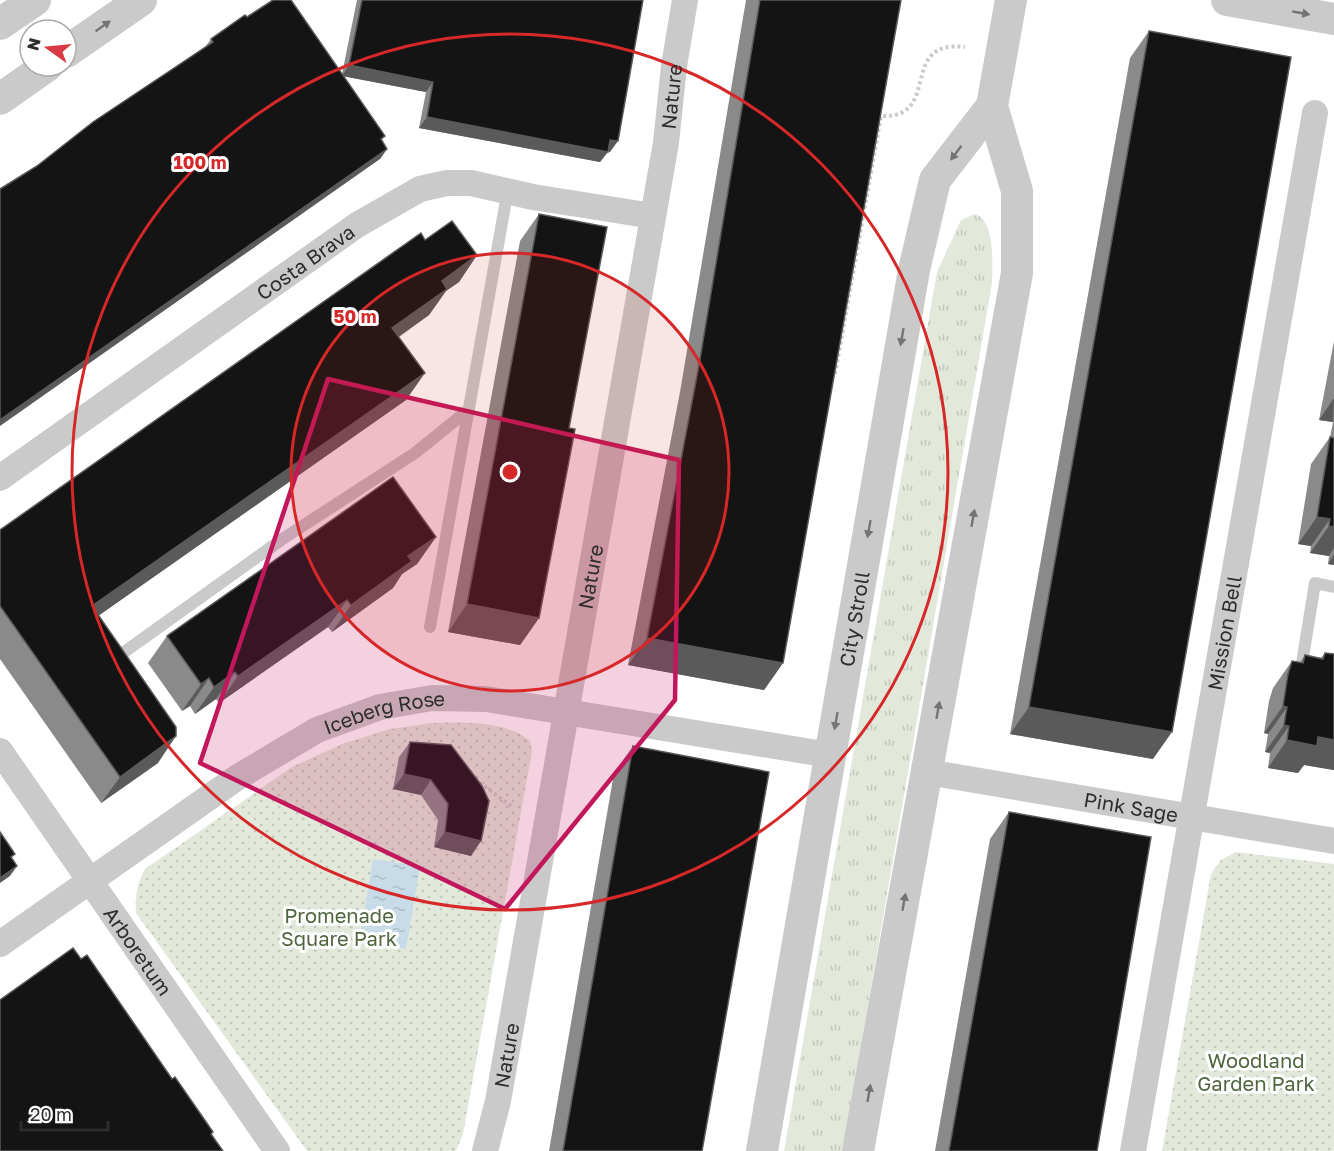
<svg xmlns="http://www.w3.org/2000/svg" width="1334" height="1151" viewBox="0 0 1334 1151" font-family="'Golos Text',sans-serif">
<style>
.grass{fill:url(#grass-tufts)}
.park{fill:url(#park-dots)}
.water{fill:url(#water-ripples)}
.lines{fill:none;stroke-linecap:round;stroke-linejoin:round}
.path{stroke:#cacaca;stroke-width:4;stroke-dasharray:3 3;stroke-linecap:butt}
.service{stroke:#cacaca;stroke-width:12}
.minor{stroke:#cacaca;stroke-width:26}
.tertiary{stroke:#cacaca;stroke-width:32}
.wall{fill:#8a8a8a}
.shaded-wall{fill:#5a5a5a}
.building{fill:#141414;stroke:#5a5a5a;stroke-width:1.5}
.oneway{fill:#747474}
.marked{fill:#c2185b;fill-opacity:0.2;stroke:#c2185b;stroke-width:4.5;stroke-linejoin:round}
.ring{fill:none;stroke:#d62828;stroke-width:3}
.labels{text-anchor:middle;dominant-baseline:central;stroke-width:6;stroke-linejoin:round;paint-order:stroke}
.street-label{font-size:20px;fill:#2d2d2d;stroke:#fff}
.park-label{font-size:20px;fill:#4f653d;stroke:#fff}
.centre{fill:#d62828;stroke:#fff;stroke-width:3}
.ring-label{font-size:18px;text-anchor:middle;font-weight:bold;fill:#d62828;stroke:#fff;stroke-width:6;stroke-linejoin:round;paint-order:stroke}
</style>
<defs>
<pattern id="grass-tufts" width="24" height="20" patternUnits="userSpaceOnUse" patternTransform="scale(1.5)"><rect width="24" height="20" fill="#e2e9db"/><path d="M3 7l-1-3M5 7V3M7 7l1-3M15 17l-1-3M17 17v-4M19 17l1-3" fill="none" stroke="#c2c8bc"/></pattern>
<pattern id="park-dots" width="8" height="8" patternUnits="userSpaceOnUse" patternTransform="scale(1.5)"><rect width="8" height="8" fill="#e2e9db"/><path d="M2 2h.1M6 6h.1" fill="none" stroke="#c2c8bc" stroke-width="1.8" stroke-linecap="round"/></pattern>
<pattern id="water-ripples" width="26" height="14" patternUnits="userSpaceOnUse" patternTransform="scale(1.5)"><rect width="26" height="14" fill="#c8dbe8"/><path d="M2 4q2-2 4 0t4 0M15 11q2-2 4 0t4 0" fill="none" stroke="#acbcc7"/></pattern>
</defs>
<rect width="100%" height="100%" fill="#fff"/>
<path class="grass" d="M975 214C996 221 992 265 992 283L843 1151H784L937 272 961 220Z"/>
<g class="park">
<path d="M432 723C464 723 506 720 530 741L532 751 463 1134 456 1151H307L136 913C135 896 137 884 145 869L292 767 345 743 390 729Z"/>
<polygon points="1236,852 1334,864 1334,1151 1162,1151 1211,874 1221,860"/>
</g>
<polygon class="water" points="373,859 420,866 406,949 359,941"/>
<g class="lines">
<g class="path">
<path d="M835 374 881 116C943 119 897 39 965 47"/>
<polyline points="475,779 511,806"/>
</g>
<g class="service">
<polyline points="1334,587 1315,583 1302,663 1334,669"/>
<polyline points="430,627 508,189"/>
<polyline points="113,660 281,540 415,453 467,411"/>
</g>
<g class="minor">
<path id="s1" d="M0 478 357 225 420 189 447 183H471L533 197 653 216"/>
<path id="s2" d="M0 751 277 1151"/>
<path id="s3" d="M927 772 1334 841"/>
<path id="s4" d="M0 944 238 777 317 730 380 707 432 698 486 699 830 755"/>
<path id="s5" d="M485 1151 498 1101 666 143 674 66 685 0"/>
<path id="s6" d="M1133 1151 1315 113"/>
</g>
<g class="tertiary">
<polyline points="1227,0 1334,19"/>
<polyline points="0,24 35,0"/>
<polyline points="66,52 141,0"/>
<polyline points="0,99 47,66"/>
<path id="s7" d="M762 1151 914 270 935 180 992 106"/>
<polyline points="858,1151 1017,273 1017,191 992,106 1011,0"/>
</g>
</g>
<g class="wall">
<polygon points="357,0 643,0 610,152 608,151 600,162 419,128 426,92 343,76 387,149 380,159 37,166 206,46 211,39 247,17 342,74"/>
<polygon points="746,0 901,0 783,663 764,690 628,665 680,392"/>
<polygon points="1149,31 1153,759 1010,734 1130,58"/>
<polygon points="539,214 569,428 539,618 520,645 448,632 520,241"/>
<polygon points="425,240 477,255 459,282 446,291 429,315 399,337 406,400 98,615 158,763 101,803 0,659 0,530"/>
<polygon points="1334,341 1334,565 1328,564 1329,556 1310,553 1311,546 1298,544 1311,464 1330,437 1333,422 1319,420"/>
<polygon points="436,537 417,564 402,574 393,588 332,632 328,627 219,703 216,699 195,714 190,706 182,711 148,663 167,636"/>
<polygon points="1325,653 1334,654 1334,770 1304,765 1298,773 1268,768 1270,753 1265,752 1268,734 1264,733 1269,701 1273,688 1292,661 1300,662 1305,655 1321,658"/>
<polygon points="410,742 451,745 471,856 434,847 438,820 421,795 393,789 399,757"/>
<polygon points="633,746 702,1151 549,1151 614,773"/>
<polygon points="1009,812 1097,1151 935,1151 990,839"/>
</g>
<g class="shaded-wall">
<polygon points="349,65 433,82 426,92 342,76"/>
<polygon points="427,117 608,152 600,162 419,128"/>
<polygon points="610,140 618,141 610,152 603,150"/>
<polygon points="387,149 380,159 0,426 0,420"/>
<polygon points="477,255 459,282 446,291 429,315 374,354 392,328 442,281"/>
<polygon points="425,373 406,400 74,633 92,606"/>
<polygon points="1334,398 1333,422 1319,420"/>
<polygon points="1317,517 1330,519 1311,546 1298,544"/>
<polygon points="1329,526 1334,527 1334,548 1329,556 1310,553"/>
<polygon points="436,537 417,564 402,574 393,588 332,632 351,605 408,556"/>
<polygon points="1334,554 1334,565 1328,564"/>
<polygon points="347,600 328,627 219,703 238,676"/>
<polygon points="467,604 539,618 520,645 448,632"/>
<polygon points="647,638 783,663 764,690 628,665"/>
<polygon points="235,672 216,699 195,714 214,687"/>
<polygon points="209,678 190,706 182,711 201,684"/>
<polygon points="1283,706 1287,707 1268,734 1264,733"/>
<polygon points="1029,707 1172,732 1153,759 1010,734"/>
<polygon points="1284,725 1289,726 1270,753 1265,752"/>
<polygon points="176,736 158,763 101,803 120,777"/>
<polygon points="1318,737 1334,740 1334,770 1304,765 1298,773 1268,768 1287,740"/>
<polygon points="404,774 431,780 421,795 393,789"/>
<polygon points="445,832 481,841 471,856 434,847"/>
<polygon points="17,866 10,876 0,883 0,878"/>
</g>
<g class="building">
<polygon points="273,0 291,0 385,136 381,139 387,149 0,420 0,189 37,166 93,122 213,42 211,39 245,15 247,17"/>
<polygon points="362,0 643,0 618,141 610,140 608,152 427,117 433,82 349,65"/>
<polygon points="760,0 901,0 783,663 647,638 699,365"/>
<polygon points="1149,31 1291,57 1172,732 1029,707"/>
<polygon points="539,214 607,227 569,428 575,429 539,618 467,604"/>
<polygon points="452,221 477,255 442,281 447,289 392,328 425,373 92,606 176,727 176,736 120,777 0,606 0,530 421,233 425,240"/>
<polygon points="1330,437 1334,438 1334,527 1329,526 1330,519 1317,517"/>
<polygon points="393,477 436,537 408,556 412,561 351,605 347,600 238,676 235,672 214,687 209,678 201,684 167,636"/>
<polygon points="1325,653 1334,654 1334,740 1318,737 1317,746 1287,740 1289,726 1284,725 1287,707 1283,706 1288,674 1292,661 1303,663 1305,655 1323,659"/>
<polygon points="410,742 451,745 482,786 489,801 481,841 445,832 448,804 431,780 404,774"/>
<polygon points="633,746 769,772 702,1151 563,1151"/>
<polygon points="1009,812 1151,837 1097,1151 949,1151"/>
<polygon points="0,832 15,854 11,857 17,866 0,878"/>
<polygon points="73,948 81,959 87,955 172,1079 175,1077 213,1132 211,1134 223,1151 0,1151 0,1000"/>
</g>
<defs><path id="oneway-solid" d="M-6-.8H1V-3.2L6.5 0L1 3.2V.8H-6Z" transform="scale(1.5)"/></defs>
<g class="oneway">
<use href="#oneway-solid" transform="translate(1301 13) rotate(10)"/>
<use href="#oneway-solid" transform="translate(103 26) rotate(-35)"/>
<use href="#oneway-solid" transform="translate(956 153) rotate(127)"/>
<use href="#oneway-solid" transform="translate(902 337) rotate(100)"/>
<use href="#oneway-solid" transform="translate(973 518) rotate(-80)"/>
<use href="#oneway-solid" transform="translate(869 529) rotate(100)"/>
<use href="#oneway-solid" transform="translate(938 710) rotate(-80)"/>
<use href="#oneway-solid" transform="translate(836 721) rotate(100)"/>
<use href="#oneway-solid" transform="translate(904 902) rotate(-80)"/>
<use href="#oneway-solid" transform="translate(869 1093) rotate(-80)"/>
</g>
<path class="marked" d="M328 379 679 460 675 700 505 909 200 763Z"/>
<circle cx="510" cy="472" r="219" fill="#d62828" fill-opacity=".12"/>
<g class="ring">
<circle cx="510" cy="472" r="219"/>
<circle cx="510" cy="472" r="438"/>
</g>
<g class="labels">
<g class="street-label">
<text stroke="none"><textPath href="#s5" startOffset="1071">Nature</textPath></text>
<text stroke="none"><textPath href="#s1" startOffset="374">Costa Brava</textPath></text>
<text stroke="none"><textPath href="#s5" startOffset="584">Nature</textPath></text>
<text stroke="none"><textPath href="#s7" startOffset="540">City Stroll</textPath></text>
<text stroke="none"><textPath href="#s6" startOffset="526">Mission Bell</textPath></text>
<text stroke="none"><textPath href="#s4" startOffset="453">Iceberg Rose</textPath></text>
<text stroke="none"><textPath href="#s3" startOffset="207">Pink Sage</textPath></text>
<text stroke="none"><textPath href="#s2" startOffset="243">Arboretum</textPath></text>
<text stroke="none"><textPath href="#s5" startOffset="98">Nature</textPath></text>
</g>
<g class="park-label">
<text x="339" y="915">Promenade<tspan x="339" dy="23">Square Park</tspan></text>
<text x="1256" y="1060">Woodland<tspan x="1256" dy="23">Garden Park</tspan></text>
</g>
</g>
<circle cx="510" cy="472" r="9" class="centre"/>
<g class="ring-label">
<text x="200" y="169">100 m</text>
<text x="355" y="323">50 m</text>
</g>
<g transform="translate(48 48) rotate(285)"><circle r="28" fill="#ffffff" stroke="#ababab" stroke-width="1.5"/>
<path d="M0-4.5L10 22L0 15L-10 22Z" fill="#d93942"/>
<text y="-9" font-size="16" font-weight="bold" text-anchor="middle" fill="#2d2d2d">N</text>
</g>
<path d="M21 1121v9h87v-9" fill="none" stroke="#2d2d2d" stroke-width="3"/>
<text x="30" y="1121" font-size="18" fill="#2d2d2d" stroke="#ffffff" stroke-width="4.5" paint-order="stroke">20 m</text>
</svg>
